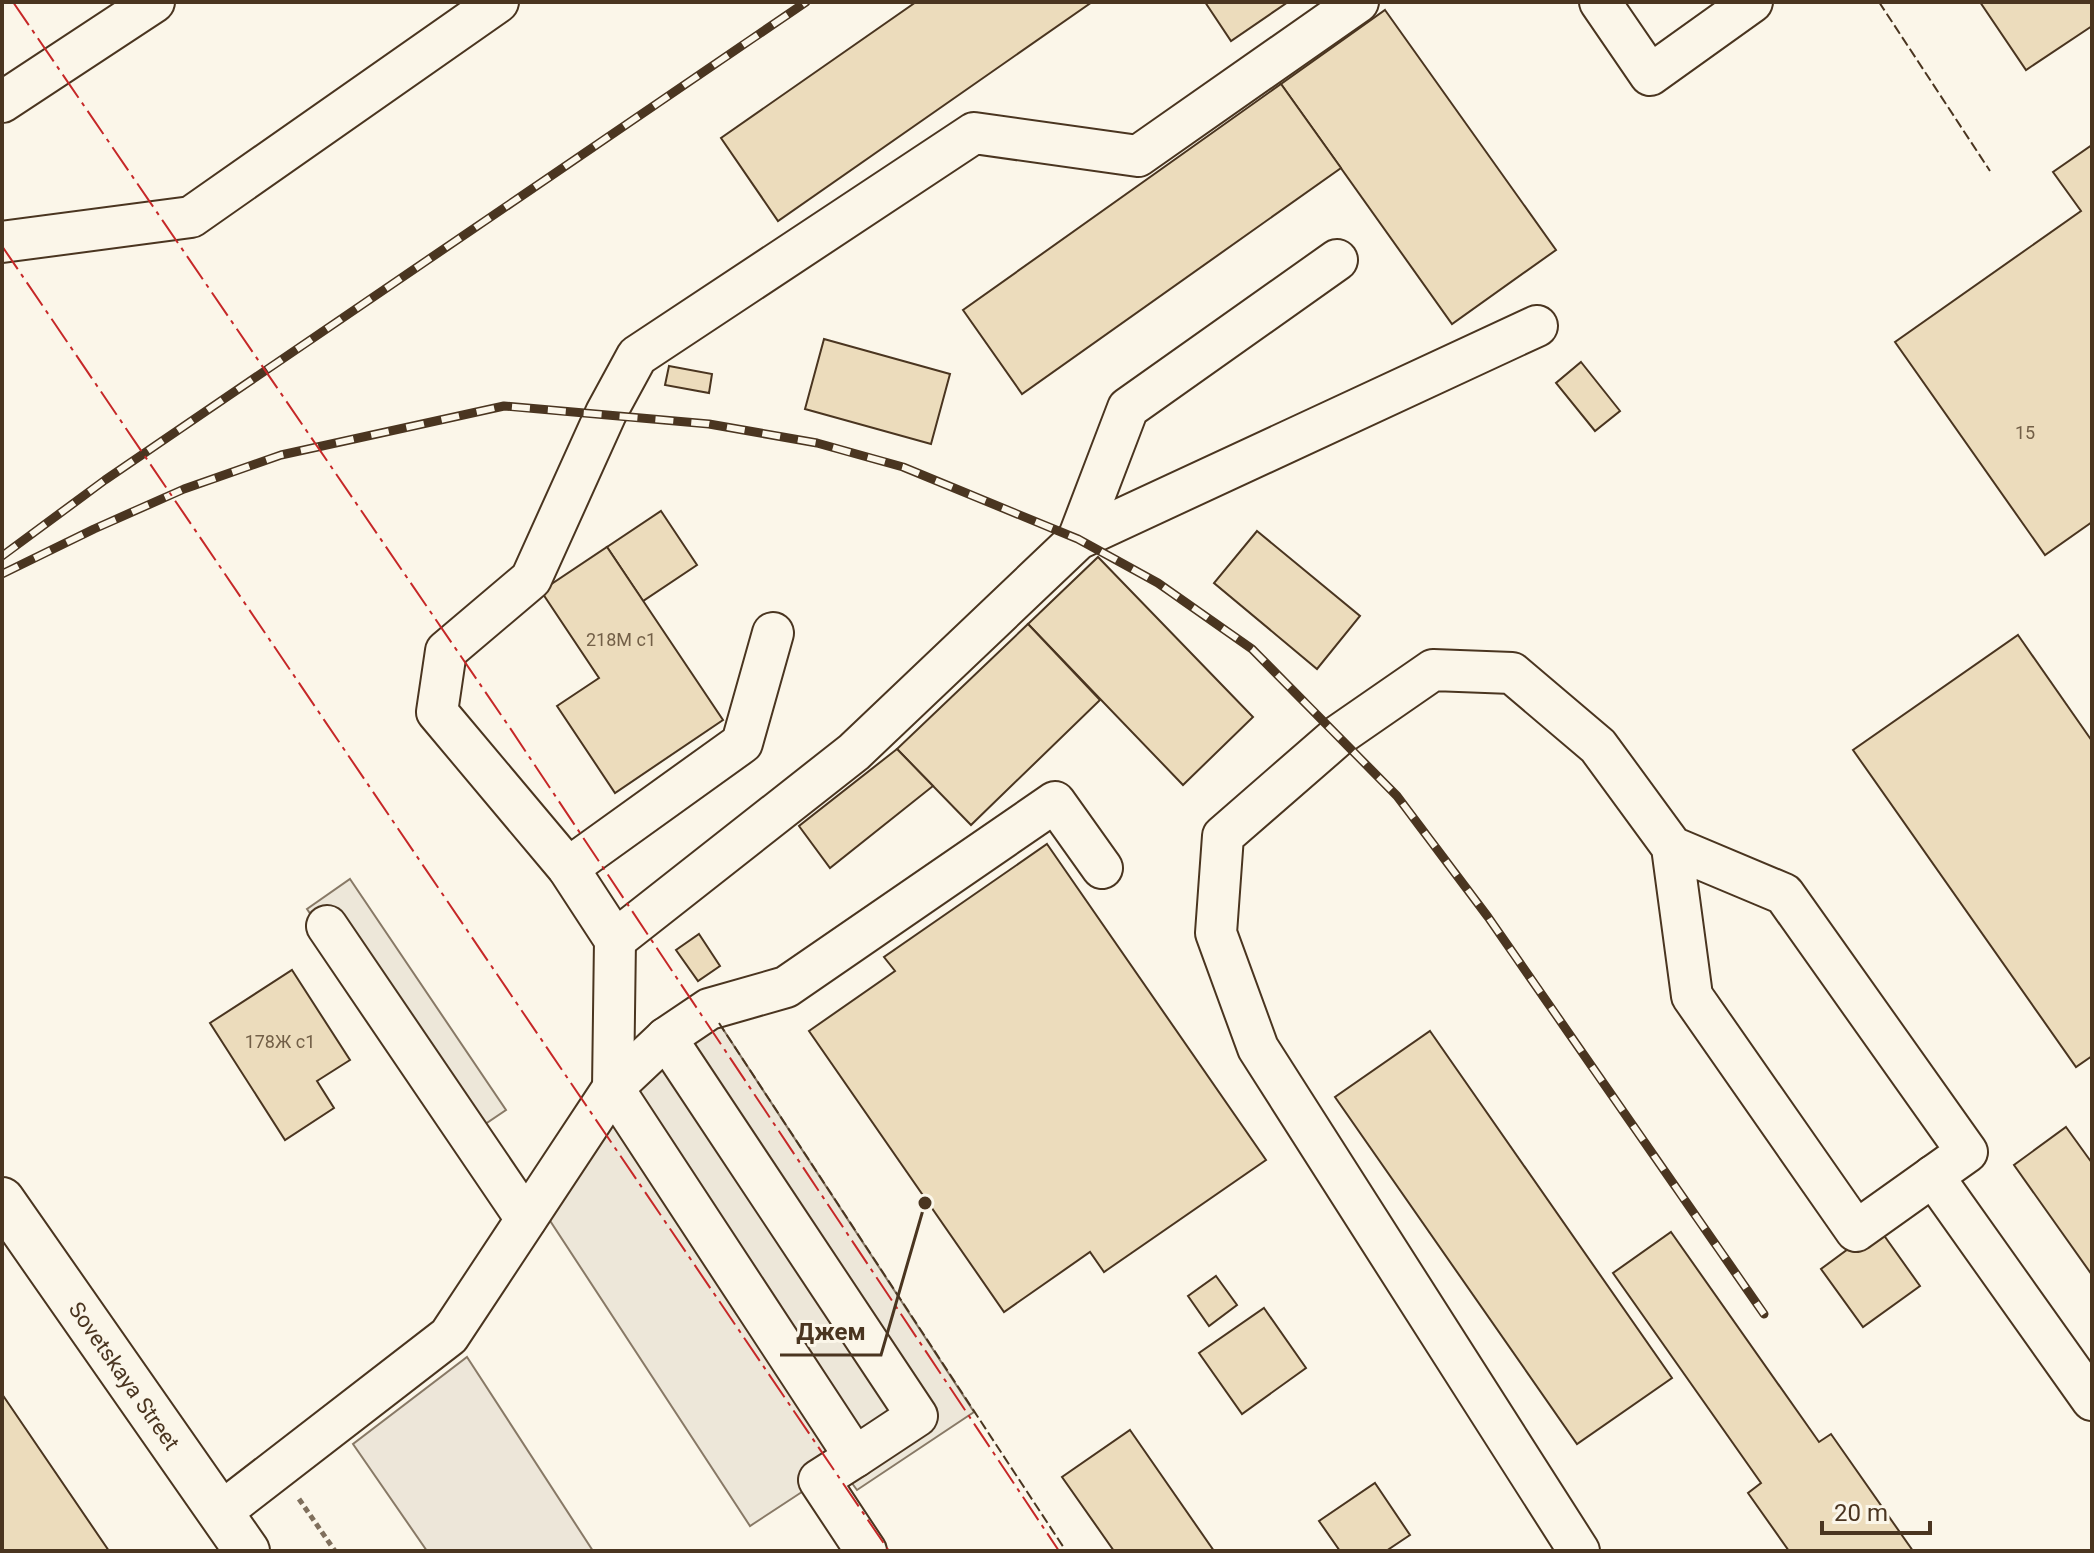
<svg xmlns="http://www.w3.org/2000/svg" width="2094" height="1553" viewBox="0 0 2094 1553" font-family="Roboto,sans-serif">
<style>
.green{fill:#ede6d9;stroke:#887966;stroke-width:2}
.parking{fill:#ede7d9;stroke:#887966;stroke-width:2}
.building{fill:#ecdcbc;stroke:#4a3520;stroke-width:2}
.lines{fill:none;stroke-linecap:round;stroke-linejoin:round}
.minor-casing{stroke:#4a3520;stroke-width:44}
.major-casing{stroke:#4a3520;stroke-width:48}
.path{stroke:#7f6f5c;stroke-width:5;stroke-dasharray:6 4;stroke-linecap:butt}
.minor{stroke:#fbf6e9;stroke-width:40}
.major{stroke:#fbf6e9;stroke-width:44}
.rail-casing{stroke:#4a3520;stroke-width:9}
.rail{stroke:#fbf6e9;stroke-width:6;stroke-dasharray:18;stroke-linecap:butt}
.fence{stroke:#4a3520;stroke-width:2;stroke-dasharray:10 4;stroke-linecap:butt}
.power{stroke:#c62828;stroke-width:2;stroke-dasharray:28 6 4 6;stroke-linecap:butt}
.labels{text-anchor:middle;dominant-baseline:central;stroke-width:6;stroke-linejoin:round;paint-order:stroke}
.number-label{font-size:18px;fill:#725f47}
.street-label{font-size:22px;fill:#4a3520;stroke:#fbf6e9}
.leader{fill:none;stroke:#4a3520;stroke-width:3}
.callout-dot{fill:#4a3520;stroke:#fbf6e9;stroke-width:3}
.callout-label{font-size:24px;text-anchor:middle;font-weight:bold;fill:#4a3520;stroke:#fbf6e9;stroke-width:6;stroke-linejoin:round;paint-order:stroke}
</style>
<rect width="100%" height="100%" fill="#fbf6e9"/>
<polygon class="green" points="467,1357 593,1551 427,1551 353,1444"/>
<g class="parking">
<polygon points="350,879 506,1110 463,1139 307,909"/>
<polygon points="719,1023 974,1412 857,1490 840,1467 750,1526 543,1210 621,1092"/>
</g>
<g class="building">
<polygon points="916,2 1092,2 778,221 721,138"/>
<polygon points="1205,2 1288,2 1231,41"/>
<polygon points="1980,2 2092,2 2092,26 2026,70"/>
<polygon points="1385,10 1556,250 1452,324 1281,84"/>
<polygon points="1281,84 1341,168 1022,394 963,310"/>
<polygon points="2092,145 2092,522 2045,555 1895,342 2081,211 2053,172"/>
<polygon points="824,339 950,374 931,444 805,409"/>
<polygon points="1581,362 1620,411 1595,431 1556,383"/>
<polygon points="669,366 712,374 709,393 665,385"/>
<polygon points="661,511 697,565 643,601 607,547"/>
<polygon points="1257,531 1360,616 1317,669 1214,583"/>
<polygon points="607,547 723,720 615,793 557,706 599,678 541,591"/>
<polygon points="1098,557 1253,717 1183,785 1028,624"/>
<polygon points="1028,624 1100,700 971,825 897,749"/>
<polygon points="2018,635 2092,741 2092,1056 2076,1067 1853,750"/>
<polygon points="897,749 933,786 830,868 799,826"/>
<polygon points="1047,844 1266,1160 1104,1272 1090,1252 1004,1312 809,1031 895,971 884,957"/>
<polygon points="699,934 720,966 698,981 676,950"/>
<polygon points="292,970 350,1060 317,1081 334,1108 285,1140 210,1023"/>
<polygon points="1430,1031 1672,1378 1577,1444 1335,1097"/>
<polygon points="2066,1127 2092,1163 2092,1275 2014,1165"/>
<polygon points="1878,1227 1920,1286 1863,1327 1821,1269"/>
<polygon points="1671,1232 1819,1442 1831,1434 1913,1551 1789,1551 1748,1493 1761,1483 1613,1273"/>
<polygon points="1216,1276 1237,1305 1209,1326 1188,1296"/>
<polygon points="1264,1308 1306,1368 1242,1414 1199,1353"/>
<polygon points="2,1394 109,1551 2,1551"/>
<polygon points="1130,1430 1214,1551 1114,1551 1062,1477"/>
<polygon points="1375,1483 1410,1535 1386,1551 1340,1551 1319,1521"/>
</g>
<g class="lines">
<g class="minor-casing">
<g id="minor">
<polyline points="1600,2 1650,75 1752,2"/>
<polyline points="2,102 154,2"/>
<polyline points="2,242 191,217 498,2"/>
<polyline points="1078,539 1128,408 1337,260"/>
<polyline points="568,868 742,743 773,633"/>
<polyline points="327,926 526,1219"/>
<polyline points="615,940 854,752 1078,539 1537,326"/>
<polyline points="666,1038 917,1416 855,1457 613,1088 615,940 568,868 437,712 446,651 531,579 606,413 637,356 974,133 1138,156 1358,2"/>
<polyline points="1933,1176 2092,1400"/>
<polyline points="855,1457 819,1480 866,1551"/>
<polyline points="220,1513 449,1336 613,1088 666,1038 709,1009 786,987 1055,802 1102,868"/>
<polyline points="1579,1551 1258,1048 1216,933 1223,836 1339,735 1433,670 1512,673 1598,746 1672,847 1692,996 1856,1231 1967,1152 1784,894 1672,847"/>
</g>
</g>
<g class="major-casing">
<polyline id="major" points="2,1200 247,1551"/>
</g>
<polyline class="path" points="299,1499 335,1551"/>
<use href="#minor" class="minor"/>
<use href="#major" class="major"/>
<g class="rail-casing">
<g id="rail">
<polyline points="2,556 105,480 806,2"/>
<polyline points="2,574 94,529 184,489 281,455 504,406 709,424 817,443 903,467 1078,539 1158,583 1252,649 1397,796 1488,917 1764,1314"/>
</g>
</g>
<use href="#rail" class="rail"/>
<g class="fence">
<polyline points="1879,2 1990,171"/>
<polyline points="719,1023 1066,1551"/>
</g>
<g class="power">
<polyline points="13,2 510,728 1059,1551"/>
<polyline points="2,246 889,1551"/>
</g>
</g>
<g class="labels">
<g class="number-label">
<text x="2025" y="432">15</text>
<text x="621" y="639">218М с1</text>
<text x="280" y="1041">178Ж с1</text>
</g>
<g class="street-label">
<text transform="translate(124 1376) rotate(55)">Sovetskaya Street</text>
</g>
</g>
<path class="leader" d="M925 1203L881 1355H780"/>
<circle class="callout-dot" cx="925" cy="1203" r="8"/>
<g class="callout-label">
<text x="831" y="1340">Джем</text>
</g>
<rect width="2094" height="1553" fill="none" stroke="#4a3520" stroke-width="8"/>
<path d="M1822 1521v12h108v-12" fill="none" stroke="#4a3520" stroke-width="4"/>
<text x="1834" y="1521" font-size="24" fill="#4a3520" stroke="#fbf6e9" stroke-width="6" paint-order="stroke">20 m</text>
</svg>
